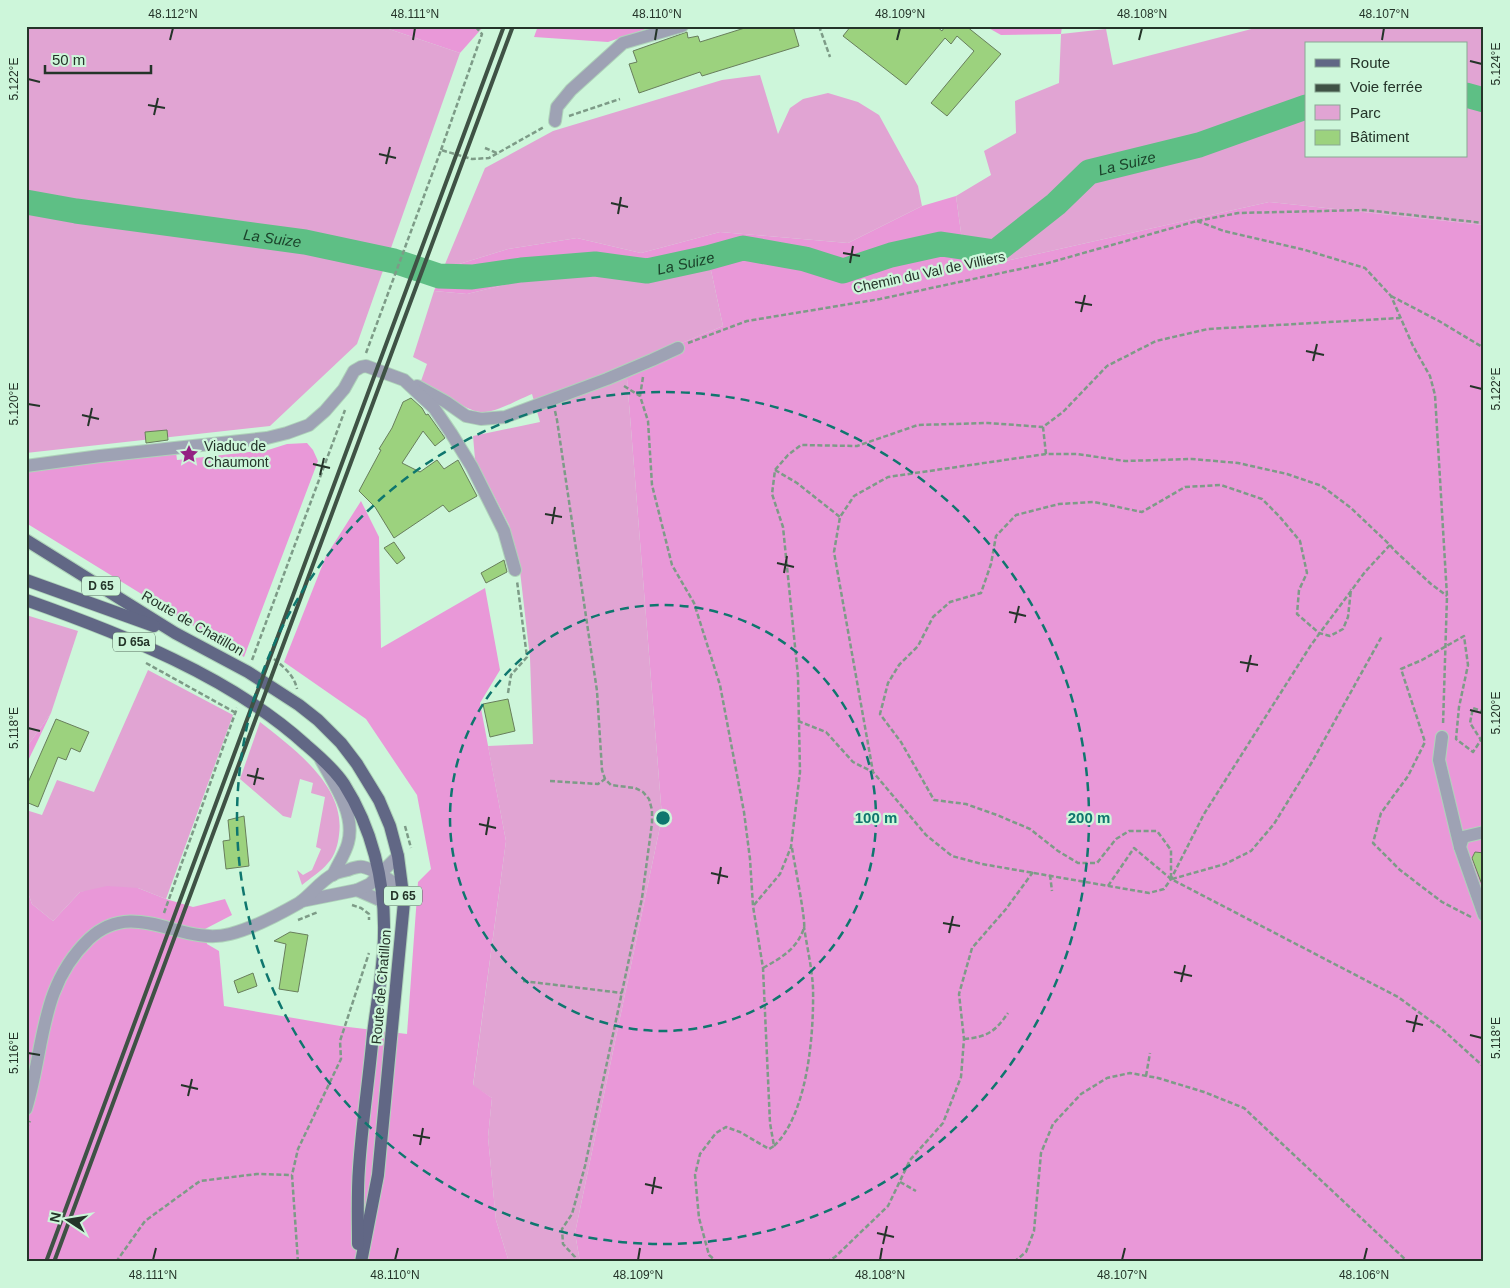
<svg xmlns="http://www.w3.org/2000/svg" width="1510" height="1288" viewBox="0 0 1510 1288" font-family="Arial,sans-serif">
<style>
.green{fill:#e1a4d3;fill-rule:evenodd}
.forest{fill:#e998d8}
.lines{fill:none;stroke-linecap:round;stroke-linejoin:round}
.river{stroke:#5ebf85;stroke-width:25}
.building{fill:#9cd27e;stroke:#687e5c}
.minor-casing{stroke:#afd3ba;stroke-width:14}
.major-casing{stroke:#afd3ba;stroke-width:14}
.path{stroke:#7d9b87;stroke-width:2.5;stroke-dasharray:5 2.5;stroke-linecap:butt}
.minor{stroke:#9ea2b4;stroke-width:12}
.major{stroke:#616785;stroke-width:12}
.rail{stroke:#3f5245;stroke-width:4}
.ticks{fill:none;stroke:#243429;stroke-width:2}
.ring{fill:none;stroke:#0f766e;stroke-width:2.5;stroke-dasharray:9 6}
.labels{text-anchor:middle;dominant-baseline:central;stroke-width:4.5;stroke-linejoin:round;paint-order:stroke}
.shield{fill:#cdf6da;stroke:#576e5e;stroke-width:1}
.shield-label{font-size:12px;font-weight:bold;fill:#243429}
.street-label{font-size:14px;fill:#243429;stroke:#cdf6da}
.poi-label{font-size:14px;fill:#243429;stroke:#cdf6da;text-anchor:start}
.water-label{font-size:15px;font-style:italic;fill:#1b432b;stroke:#cdf6da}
.centre{fill:#0f766e;stroke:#cdf6da;stroke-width:2.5}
.ring-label{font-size:15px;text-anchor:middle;font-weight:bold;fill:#0f766e;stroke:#cdf6da;stroke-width:4.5;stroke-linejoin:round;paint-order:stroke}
.neatline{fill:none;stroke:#243429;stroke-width:2}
.ticks-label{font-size:12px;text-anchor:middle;fill:#243429}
</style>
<rect width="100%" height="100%" fill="#cdf6da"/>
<g class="green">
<polygon points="26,26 380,26 460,53 357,344 270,426 26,453"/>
<path d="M1263 26H1484V225L1269 202 997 263 962 240 956 196 991 175 984 151 1016 133 1015 101 1059 83 1061 34 1106 29 1113 65ZM1306 44H1466V156H1306Z"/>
<polygon points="760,75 778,134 790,108 803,99 828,93 858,102 879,115 918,186 922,206 848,243 720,232 641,253 577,238 508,249 443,269 485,168 553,131 722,80"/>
<path d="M709 261 723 326 626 366 662 817 575 1233 580 1262H509L496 1220 488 1137 492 1098 473 1086 506 841 488 746 533 744 530 658 520 571 509 525 475 459 473 436 540 422 532 394C519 399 494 414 480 412 466 411 435 388 421 381L427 364 413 357 434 291 467 294 537 277 596 269 647 275Z"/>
<polygon points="26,615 78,631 51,713 26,748"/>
<polygon points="148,670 233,715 166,899 138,888 80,892 53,921 32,904 26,887 26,810 42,815 57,780 94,792"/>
<path d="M260 722C294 749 346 786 339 835 338 844 335 856 328 863 321 872 310 878 302 885L297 870 303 875 312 870 321 849 316 847 325 797 311 793 313 783 300 779 291 818 283 816 240 779Z"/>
</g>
<g class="forest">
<polygon points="380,26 484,26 460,53"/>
<polygon points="538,26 655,26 608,42 534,37"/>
<polygon points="985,26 1062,26 1061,34 1001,35"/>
<polygon points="956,196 962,240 997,263 1269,202 1484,225 1484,1262 580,1262 575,1233 662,817 626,366 723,326 709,261 647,275 596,269 537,277 467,294 434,291 443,269 508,249 577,238 641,253 720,232 848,243 922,206"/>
<polygon points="307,443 313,450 318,461 244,657 26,523 26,472 176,452 177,460 268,450 287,444"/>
<polygon points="361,501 379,537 381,648 485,588 500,670 480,703 506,841 473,1085 492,1098 488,1137 496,1220 509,1262 26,1262 26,887 32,904 53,921 80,892 107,886 138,888 166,899 193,907 225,899 232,915 205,929 207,944 219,951 224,1006 340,1026 407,1034 418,882 431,869 417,795 366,719 284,662 326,556"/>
<polygon points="51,713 26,765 26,748"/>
</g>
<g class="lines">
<g class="river">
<polyline points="1466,95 1484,100"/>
<path id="s1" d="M26 202 76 211 305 242 394 261 439 276 472 277 521 270 595 264 647 271 707 258 743 248 805 259 843 271 891 255 941 244 995 252 1056 204 1089 172 1199 145 1306 107"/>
</g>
</g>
<g class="building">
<polygon points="751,26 793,26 799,46 702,76 700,72 639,93 629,64 637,62 633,51 687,32 688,38 698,36 700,42"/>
<polygon points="851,26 936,26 942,31 945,26 966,26 1001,54 947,116 931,103 974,51 957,36 951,44 945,38 906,85 843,36"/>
<polygon points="411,398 422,408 426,415 428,414 445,438 435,446 423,431 402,463 420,472 437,460 444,469 458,460 477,496 449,512 443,505 394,538 375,507 359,491 381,450 379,449 392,428 403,402"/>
<polygon points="167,430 168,440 146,443 145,432"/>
<polygon points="394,542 405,558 397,564 384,548"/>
<polygon points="504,560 507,572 486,583 481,573"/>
<polygon points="508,699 515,731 490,737 483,704"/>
<polygon points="56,719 89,732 80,752 71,748 66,760 58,757 38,807 26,802 26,787"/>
<polygon points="244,816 249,866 226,869 223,841 230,840 228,820"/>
<polygon points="1475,852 1484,853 1484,890 1472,858"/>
<polygon points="290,932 308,935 298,992 279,989 286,944 274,941"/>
<polygon points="253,973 257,986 238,993 234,981"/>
</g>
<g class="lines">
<g class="minor-casing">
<g id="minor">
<polyline points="555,121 557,107 571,90 623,43 682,26"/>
<polyline points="417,386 446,402 466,416 481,419 505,417 607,379 652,360 678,348"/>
<polyline points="26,466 100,456 267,438 287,433 309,425 325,411 344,389 354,371 361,367 366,366 404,380 434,408 451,433 472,467 504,531 515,570"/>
<polyline points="1442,737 1439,760 1460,847"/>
<path d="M321 760C334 784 356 814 348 843 345 854 338 864 333 875"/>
<polyline points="1484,832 1463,837 1460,847 1484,915"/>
<polyline points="357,890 382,901"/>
<polyline points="302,901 357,890 370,884 398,856"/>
<path d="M26 1109C45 1047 39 987 89 939 135 896 181 947 230 934 254 928 278 915 299 903 311 895 321 880 334 874 338 872 344 871 348 870 353 868 358 866 363 867 377 870 391 881 403 889"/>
</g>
</g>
<g class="major-casing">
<g id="major">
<polyline points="26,540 175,633 248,672 299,705 318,720 341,743 357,764 379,800 390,826 398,856 404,902 378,1175 361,1262"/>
<polyline points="26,580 154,626"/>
<path d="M26 600C122 634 230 676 306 745 319 756 334 769 344 784 372 828 385 881 384 933 384 966 377 1001 373 1034 369 1079 362 1123 359 1168 357 1193 358 1219 358 1244"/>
</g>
</g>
<g class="path">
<polyline points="819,26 830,57"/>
<polyline points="569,116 620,99"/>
<polyline points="485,148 499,154"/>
<polyline points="441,150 482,34 475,26"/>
<polyline points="1197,221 1224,231 1305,250 1365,268 1391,296 1413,346 1430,376 1435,395 1447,596 1443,725"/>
<polyline points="1391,296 1439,321 1484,348"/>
<polyline points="688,343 747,321 880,299 1048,263 1197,221 1238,213 1365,210 1484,223"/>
<polyline points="366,353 441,150 472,159 489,158 544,127"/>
<polyline points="643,377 640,396 648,421 652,485 672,565 694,603 720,685 744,812 750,859 753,906 763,968 770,1123 774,1146 769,1149 740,1132 726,1127 716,1133 700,1154 695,1175 699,1218 709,1255 717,1262"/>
<polyline points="624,386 640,396"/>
<polyline points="555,411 557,420 597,691 602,770 605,779 611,785 635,788 643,792 649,799 652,810 652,823 642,898 585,1166 572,1214 562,1229 563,1244 575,1257 576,1262"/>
<polyline points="1046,454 1043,427 1063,412 1107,366 1156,341 1208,329 1400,318"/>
<polyline points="775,470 797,483 840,517"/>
<polyline points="1390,545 1365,572 1311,645 1204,814 1171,879 1164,889 1149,893 982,864 952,856 926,835 873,772 834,552 840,517 854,496 888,477 1046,454 1077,454 1125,461 1192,459 1238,463 1287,474 1322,486 1351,508 1390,545 1394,550 1431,584 1447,596"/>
<path d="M274 659C284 667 294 675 297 689"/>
<polyline points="252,660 345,410"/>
<polyline points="146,663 236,713"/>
<polyline points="508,693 511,675 527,657 517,581"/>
<polyline points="798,721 826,732 853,762 873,772"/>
<polyline points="550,781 598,784 605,779"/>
<polyline points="405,826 411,848"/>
<polyline points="1050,875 1052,891"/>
<polyline points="1171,878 1171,850 1157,831 1129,831 1116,839 1097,863 1078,863 1058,851 1030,829 997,815 966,804 934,800 901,742 880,714 888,683 899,665 918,646 933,617 950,602 981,593 991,564 996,536 1016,515 1059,504 1094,502 1142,512 1185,487 1221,485 1262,499 1279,516 1300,541 1307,573 1299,590 1297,614 1319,633 1330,636 1343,629 1348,617 1351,589"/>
<polyline points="1172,879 1225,864 1251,851 1274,824 1312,762 1382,636"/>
<polyline points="1108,886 1134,848 1171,879 1398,997 1442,1029 1484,1067"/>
<polyline points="352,905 361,908 369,914 369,920"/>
<polyline points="754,905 780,874 791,847 800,772 798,676 783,527 772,494 775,470 788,455 801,445 857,446 918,425 988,423 1043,427"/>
<polyline points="164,913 237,708"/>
<polyline points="1471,917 1442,902 1400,870 1373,843 1381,813 1408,776 1425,742 1401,669 1422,660 1464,636 1468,665 1459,707 1456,739 1473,752 1481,740 1470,723 1473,708 1484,712"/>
<polyline points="298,920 318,912"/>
<path d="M763 968C781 958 797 949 804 928 806 921 794 861 792 848"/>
<polyline points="523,981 622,993"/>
<path d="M964 1039C987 1037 995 1032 1008 1013"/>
<polyline points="1146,1076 1150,1053"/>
<polyline points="26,1129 30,1121"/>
<path d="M774 1146C808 1114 814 1033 813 988 812 968 807 947 804 927"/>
<polyline points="900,1182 916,1191"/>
<polyline points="116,1262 145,1221 200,1181 257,1174 292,1175"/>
<polyline points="298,1262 292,1175 298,1149 341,1059 340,1041 369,953"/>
<polyline points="826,1262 835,1257 888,1206 910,1160 943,1123 961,1077 964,1039 959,994 972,948 1006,909 1033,872"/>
<polyline points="1014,1262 1026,1252 1034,1231 1041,1153 1053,1124 1081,1094 1107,1078 1130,1073 1158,1078 1204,1092 1244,1108 1408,1262"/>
</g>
<use href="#minor" class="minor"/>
<use href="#major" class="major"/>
<g class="rail">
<polyline points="46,1262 504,26"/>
<polyline points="54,1262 513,26"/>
</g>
</g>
<path class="ticks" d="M170 40 173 28M413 40 415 28M655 40 657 28M897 40 900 28M1139 40 1142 28M1382 40 1384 28M1470 61 1482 64M28 79 40 82M148 105 165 108M154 115 158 98M379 154 396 158M386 164 390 147M611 203 628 207M618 214 621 197M843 253 860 256M850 263 853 246M1075 302 1092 305M1081 312 1085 295M1306 351 1324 355M1313 361 1317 344M1470 386 1482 389M28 404 40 406M82 415 99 419M88 426 92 408M313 464 330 468M320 475 324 458M545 514 562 517M552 524 555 507M777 563 794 567M784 573 787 556M1009 612 1026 616M1015 623 1019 606M1240 662 1258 665M1247 672 1251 655M1470 710 1482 713M28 728 40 731M247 775 264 779M254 785 258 768M479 824 496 828M486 835 489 817M711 873 728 877M718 884 721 867M943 923 960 926M949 933 953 916M1174 972 1192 976M1181 982 1185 965M1406 1021 1423 1025M1413 1032 1417 1015M1470 1035 1482 1038M28 1053 40 1055M181 1085 198 1089M188 1096 192 1079M413 1135 430 1138M420 1145 423 1128M645 1184 662 1188M652 1194 655 1177M877 1233 894 1237M883 1244 887 1226M153 1260 156 1248M395 1260 398 1248M638 1260 640 1248M880 1260 882 1248M1122 1260 1125 1248M1364 1260 1367 1248"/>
<g class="ring">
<circle cx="663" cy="818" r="213"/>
<circle cx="663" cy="818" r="426"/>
</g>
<defs>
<g id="sight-bare" transform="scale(1.5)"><path d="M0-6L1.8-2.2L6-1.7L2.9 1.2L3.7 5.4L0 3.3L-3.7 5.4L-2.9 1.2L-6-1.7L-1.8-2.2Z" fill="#932282" stroke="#cdf6da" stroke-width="2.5" paint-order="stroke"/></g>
</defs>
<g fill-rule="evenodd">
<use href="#sight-bare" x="189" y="454"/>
</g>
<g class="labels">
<g class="shield">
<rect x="82" y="576.5" width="38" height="19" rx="4"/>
<rect x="113" y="632.5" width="42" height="19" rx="4"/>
<rect x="384" y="886.5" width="38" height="19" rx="4"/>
</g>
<g class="shield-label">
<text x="101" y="586">D 65</text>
<text x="134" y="642">D 65a</text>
<text x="403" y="896">D 65</text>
</g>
<g class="street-label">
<text transform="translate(929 272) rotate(-12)">Chemin du Val de Villiers</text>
<text transform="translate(193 623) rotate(30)">Route de Chatillon</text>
<text transform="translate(381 987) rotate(-85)">Route de Chatillon</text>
</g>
<g class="poi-label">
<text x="204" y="446">Viaduc de<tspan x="204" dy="16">Chaumont</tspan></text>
</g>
<g class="water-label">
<text stroke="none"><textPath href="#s1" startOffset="1150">La Suize</textPath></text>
<text stroke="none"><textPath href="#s1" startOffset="249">La Suize</textPath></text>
<text stroke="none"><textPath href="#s1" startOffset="669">La Suize</textPath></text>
</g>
</g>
<circle cx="663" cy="818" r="8" class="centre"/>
<g class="ring-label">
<text x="876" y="823">100 m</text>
<text x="1089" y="823">200 m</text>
</g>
<rect width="1510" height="1288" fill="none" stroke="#cdf6da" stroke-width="55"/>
<rect x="1305" y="42" width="162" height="115" fill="#cdf6da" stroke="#89a893"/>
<rect x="1315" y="59" width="25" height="8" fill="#616785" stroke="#89a893"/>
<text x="1350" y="68" font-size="15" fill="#243429">Route</text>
<rect x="1315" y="84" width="25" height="8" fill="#3f5245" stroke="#89a893"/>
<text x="1350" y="92" font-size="15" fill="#243429">Voie ferrée</text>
<rect x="1315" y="105" width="25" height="15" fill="#e1a4d3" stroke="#89a893"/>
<text x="1350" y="118" font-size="15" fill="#243429">Parc</text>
<rect x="1315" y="130" width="25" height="15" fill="#9cd27e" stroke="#89a893"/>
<text x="1350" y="142" font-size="15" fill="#243429">Bâtiment</text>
<g transform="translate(68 1220) rotate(282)" stroke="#cdf6da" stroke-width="4" paint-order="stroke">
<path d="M0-4L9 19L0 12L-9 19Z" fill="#243429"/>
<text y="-8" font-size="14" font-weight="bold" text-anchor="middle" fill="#243429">N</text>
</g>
<path d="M45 65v8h106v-8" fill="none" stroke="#243429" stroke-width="2.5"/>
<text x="52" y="65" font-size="15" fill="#243429" stroke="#cdf6da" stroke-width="4" paint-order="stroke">50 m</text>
<rect x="28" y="28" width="1454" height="1232" class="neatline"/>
<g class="ticks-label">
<text x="173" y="18">48.112°N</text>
<text x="415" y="18">48.111°N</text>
<text x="657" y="18">48.110°N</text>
<text x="900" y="18">48.109°N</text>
<text x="1142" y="18">48.108°N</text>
<text x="1384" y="18">48.107°N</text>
<text transform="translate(1496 64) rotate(-90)" y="4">5.124°E</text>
<text transform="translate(14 79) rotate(-90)" y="4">5.122°E</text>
<text transform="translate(1496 389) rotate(-90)" y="4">5.122°E</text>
<text transform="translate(14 404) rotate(-90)" y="4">5.120°E</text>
<text transform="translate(1496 713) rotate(-90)" y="4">5.120°E</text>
<text transform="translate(14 728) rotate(-90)" y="4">5.118°E</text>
<text transform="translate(1496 1038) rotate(-90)" y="4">5.118°E</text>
<text transform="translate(14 1053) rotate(-90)" y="4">5.116°E</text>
<text x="153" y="1279">48.111°N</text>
<text x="395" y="1279">48.110°N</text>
<text x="638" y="1279">48.109°N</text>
<text x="880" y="1279">48.108°N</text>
<text x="1122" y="1279">48.107°N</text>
<text x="1364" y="1279">48.106°N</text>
</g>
</svg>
